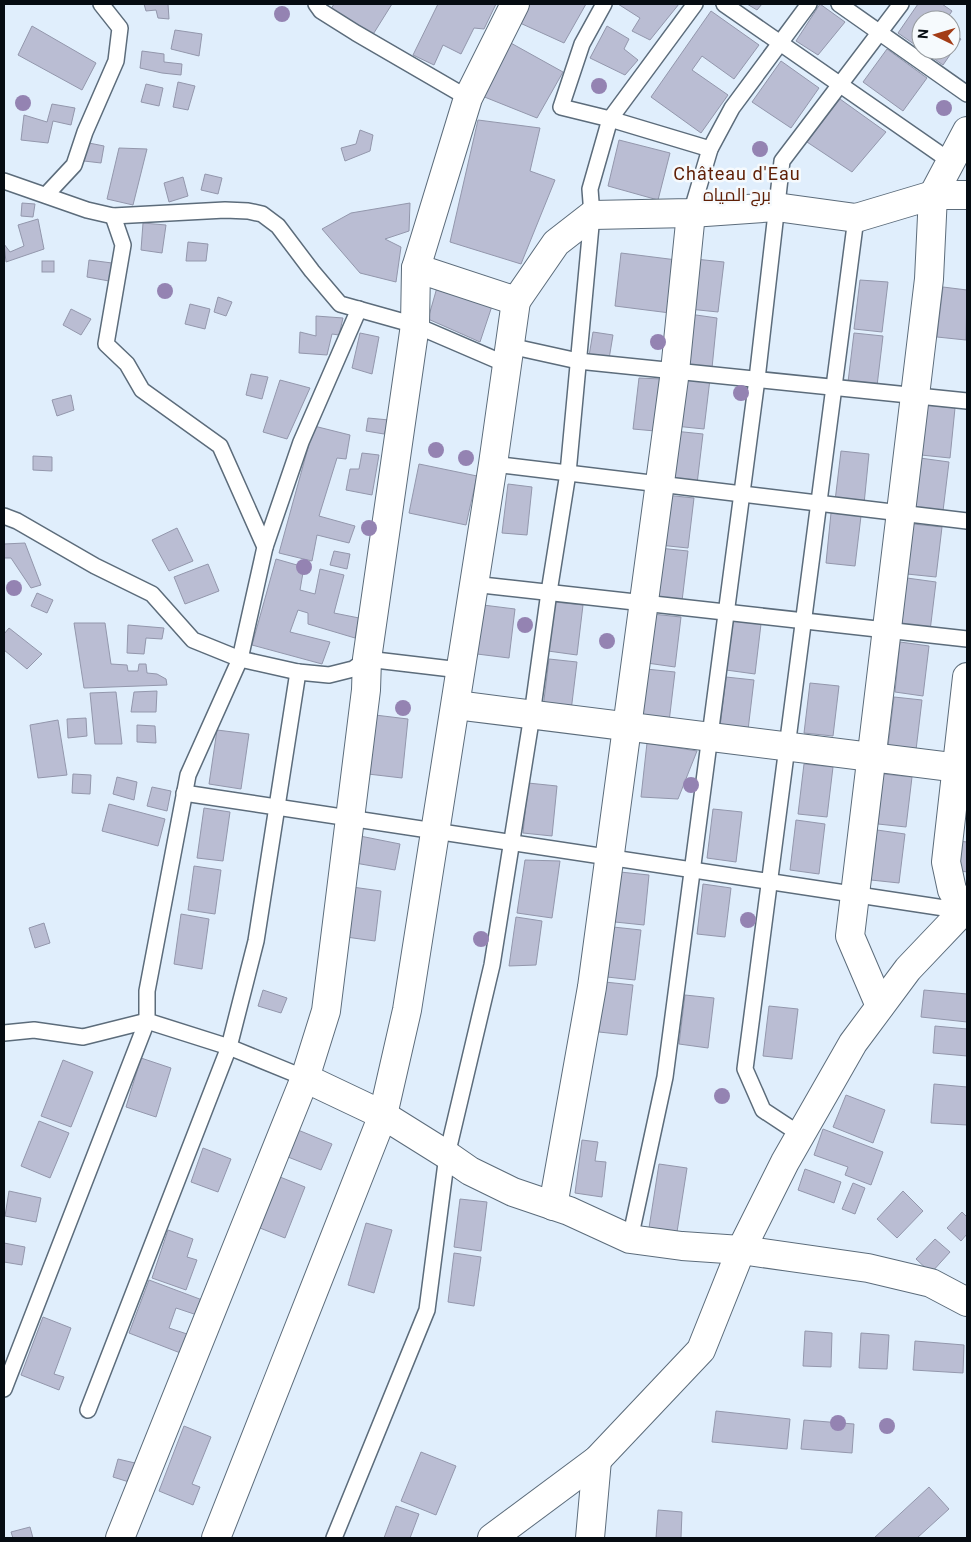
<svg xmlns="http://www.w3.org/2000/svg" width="971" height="1542" viewBox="0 0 971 1542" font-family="Roboto,Cairo,sans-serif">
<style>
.building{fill:#babdd3;stroke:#9397ac}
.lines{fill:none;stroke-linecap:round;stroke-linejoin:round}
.lane-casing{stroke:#5c6c7b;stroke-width:18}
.street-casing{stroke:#5c6c7b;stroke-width:30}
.lane{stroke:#fff;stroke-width:15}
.street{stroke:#fff;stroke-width:28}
.tree{fill:#9483b2}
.labels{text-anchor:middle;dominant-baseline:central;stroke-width:5;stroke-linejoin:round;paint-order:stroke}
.quarter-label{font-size:18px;letter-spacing:1px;fill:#5f1f06;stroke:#f6fafd}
</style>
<rect width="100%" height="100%" fill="#e0eefc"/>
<g class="building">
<polygon points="144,4 168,4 169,19 158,18 156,10 146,11"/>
<polygon points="334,4 392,4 372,36 328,14"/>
<polygon points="438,4 496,4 484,29 474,28 461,54 443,45 434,65 413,55"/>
<polygon points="530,4 586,4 564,43 520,23"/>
<polygon points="618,4 679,4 650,40 632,31 640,18"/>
<polygon points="747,4 762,4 757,10"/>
<polygon points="820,4 845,22 818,55 796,41"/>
<polygon points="918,4 942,4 952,11 946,20 921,20 921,49 898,33"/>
<polygon points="711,11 759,45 734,79 702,56 692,70 728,95 701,133 651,97"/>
<polygon points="32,26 96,63 82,90 18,55"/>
<polygon points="607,26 629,39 624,49 638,60 625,75 590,58"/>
<polygon points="175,30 202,34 199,56 171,49"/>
<polygon points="951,32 961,39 943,65 922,50 951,50"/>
<polygon points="509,42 563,72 537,118 482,96"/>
<polygon points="887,49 927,78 903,111 863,82"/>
<polygon points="142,51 164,54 164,62 182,64 181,75 162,73 140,68"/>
<polygon points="781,61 819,88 791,128 752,102"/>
<polygon points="178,82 195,86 188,110 173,107"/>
<polygon points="146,84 163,88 159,106 141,102"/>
<polygon points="840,99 886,132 852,172 807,142"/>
<polygon points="52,104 75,108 71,125 53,121 48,143 21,140 24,115 47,122"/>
<polygon points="478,120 540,128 530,171 555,180 521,264 450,242"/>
<polygon points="360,130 373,135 370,151 345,161 341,148 356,144"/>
<polygon points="619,140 670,153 658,200 608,186"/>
<polygon points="89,143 104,146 101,163 84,161"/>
<polygon points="119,148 147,149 133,205 107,199"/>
<polygon points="205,174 222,178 218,194 201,190"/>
<polygon points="183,177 188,196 169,202 164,183"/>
<polygon points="22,203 35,204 33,217 21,216"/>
<polygon points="410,203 409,231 385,239 401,247 396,282 360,273 322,229 351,213"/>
<polygon points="38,219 44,249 6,262 4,244 10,252 24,246 18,225"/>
<polygon points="143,223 166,225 162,253 141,250"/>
<polygon points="188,242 208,244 206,261 186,261"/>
<polygon points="621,253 677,260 670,313 615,306"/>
<polygon points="695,259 724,262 718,312 689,309"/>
<polygon points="89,260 112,263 109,281 87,277"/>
<rect x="42" y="261" width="12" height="11"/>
<polygon points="860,280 888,282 882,332 854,329"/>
<polygon points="438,284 492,306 480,342 428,319"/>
<polygon points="943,287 967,290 966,340 937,337"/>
<polygon points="218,297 232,302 226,316 214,312"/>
<polygon points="190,304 210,309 205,329 185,324"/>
<polygon points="71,309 91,319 81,335 63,325"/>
<polygon points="689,314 717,318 712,368 683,364"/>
<polygon points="316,316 343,318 339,335 332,334 327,355 299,353 300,332 316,336"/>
<polygon points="593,332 613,335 609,359 589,356"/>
<polygon points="360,333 379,337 372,374 352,368"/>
<polygon points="854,333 883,336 877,386 848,382"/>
<polygon points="251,374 268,377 262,399 246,395"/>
<polygon points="681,376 710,379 704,429 675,426"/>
<polygon points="639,378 661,379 655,431 633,429"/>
<polygon points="280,380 310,388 287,439 263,432"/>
<polygon points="71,395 74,410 57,416 52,400"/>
<polygon points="926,405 955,408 950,458 921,455"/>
<polygon points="368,418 389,420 384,434 366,431"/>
<polygon points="314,426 350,435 346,459 337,458 319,516 355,526 349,543 317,535 312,561 279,553"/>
<polygon points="674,431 703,434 697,484 668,481"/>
<polygon points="841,451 869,454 864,504 835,501"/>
<polygon points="362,453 379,455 372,495 346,490 350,469 359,469"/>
<polygon points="33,456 52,457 52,471 33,470"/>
<polygon points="920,458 949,462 943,511 914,508"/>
<polygon points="419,464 477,476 466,525 409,513"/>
<polygon points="508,484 532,487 527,535 502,533"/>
<polygon points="665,495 694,498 688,548 659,545"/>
<polygon points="831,513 861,516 855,566 826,563"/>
<polygon points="913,524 942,527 936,577 907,574"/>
<polygon points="177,528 193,561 169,571 152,540"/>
<polygon points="25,543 41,585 31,588 11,558 4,558 4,544"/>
<polygon points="659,548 688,551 682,601 653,598"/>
<polygon points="334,551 350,554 347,569 330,565"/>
<polygon points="276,559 304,567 300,590 315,594 320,569 344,575 334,613 359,618 355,638 308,624 308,613 298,610 290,632 330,642 322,664 252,645"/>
<polygon points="208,564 219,591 185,604 174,577"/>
<polygon points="907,578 936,582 930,631 901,628"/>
<polygon points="37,593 53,600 47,613 31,606"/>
<polygon points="554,602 583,605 577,655 548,651"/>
<polygon points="483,605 515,609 509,658 477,654"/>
<polygon points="652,614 681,617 675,667 647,663"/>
<polygon points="732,621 761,624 755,674 726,670"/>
<polygon points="74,623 105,623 111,664 127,665 128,671 138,671 139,664 146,664 147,673 157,674 166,679 167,685 84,688"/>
<polygon points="128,625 164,628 162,639 146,638 144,654 127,653"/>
<polygon points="9,628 42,654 27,669 4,650 4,634"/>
<polygon points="900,642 929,646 923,696 895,692"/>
<polygon points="549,659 577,662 571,711 543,708"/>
<polygon points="646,669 675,672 669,722 640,719"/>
<polygon points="726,677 754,680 748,730 720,727"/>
<polygon points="810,683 839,686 833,736 804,733"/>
<polygon points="157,691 156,712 131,712 134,692"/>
<polygon points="116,692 122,744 95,744 90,693"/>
<polygon points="894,697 922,700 916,750 888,747"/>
<polygon points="375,715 408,719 402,778 368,774"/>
<polygon points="86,718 87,736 68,738 67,719"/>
<polygon points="58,720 67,775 38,778 30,725"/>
<polygon points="137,725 155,726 156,743 137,742"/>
<polygon points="217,730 249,734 241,789 209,784"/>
<polygon points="647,743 697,751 678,799 641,797"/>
<polygon points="804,764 833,767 827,817 798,814"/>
<polygon points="73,774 91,775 90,794 72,793"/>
<polygon points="883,774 912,777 906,827 878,824"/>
<polygon points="117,777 137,782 134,800 113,794"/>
<polygon points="528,783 557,786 552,836 523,833"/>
<polygon points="152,787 171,791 167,811 147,806"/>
<polygon points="109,804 165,819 158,846 102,831"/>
<polygon points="204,808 230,812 223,861 197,858"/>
<polygon points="713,809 742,812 736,862 707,858"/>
<polygon points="796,820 825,824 819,874 790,870"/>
<polygon points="877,830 905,834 899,883 871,880"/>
<polygon points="360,836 400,844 395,870 355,863"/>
<polygon points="958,841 967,842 967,872 955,870"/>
<polygon points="525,860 560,861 552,918 517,913"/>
<polygon points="194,866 221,870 215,914 188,910"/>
<polygon points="620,872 649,875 644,925 615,922"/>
<polygon points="703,884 731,888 725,937 697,934"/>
<polygon points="352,887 381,891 375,941 346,937"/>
<polygon points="181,914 209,919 202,969 174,964"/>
<polygon points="516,917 542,921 536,965 509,966"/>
<polygon points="44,923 50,943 35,948 29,928"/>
<polygon points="613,927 641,930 635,980 607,977"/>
<polygon points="605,982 633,985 627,1035 599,1032"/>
<polygon points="263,990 287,998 281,1013 258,1006"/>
<polygon points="924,990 967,994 967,1022 921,1017"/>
<polygon points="685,995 714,998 708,1048 679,1044"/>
<polygon points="769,1006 798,1009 792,1059 763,1056"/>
<polygon points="935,1026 967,1029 967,1056 933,1053"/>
<polygon points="141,1058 171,1068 156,1117 126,1107"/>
<polygon points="63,1060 93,1072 71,1127 41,1116"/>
<polygon points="934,1084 967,1087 967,1125 931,1123"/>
<polygon points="846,1095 885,1110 873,1143 833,1127"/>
<polygon points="39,1121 69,1133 50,1178 21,1166"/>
<polygon points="823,1129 883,1152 871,1185 845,1175 848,1167 814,1155"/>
<polygon points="298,1130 332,1144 321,1170 288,1157"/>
<polygon points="582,1140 598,1142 595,1161 606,1162 602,1197 575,1193"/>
<polygon points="203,1148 231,1159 218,1192 191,1182"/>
<polygon points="659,1164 687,1168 677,1232 649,1228"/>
<polygon points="805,1169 841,1182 834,1203 798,1190"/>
<polygon points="280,1177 305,1187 285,1238 260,1228"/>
<polygon points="853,1183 865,1188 855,1214 842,1209"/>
<polygon points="9,1191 41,1198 36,1222 5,1216"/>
<polygon points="903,1191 923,1211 897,1238 877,1219"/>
<polygon points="460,1199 487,1202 481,1251 454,1247"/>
<polygon points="962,1212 967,1217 967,1234 961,1241 947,1228"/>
<polygon points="366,1223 392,1230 374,1293 348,1285"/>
<polygon points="168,1230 193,1239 187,1257 197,1260 186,1290 152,1278"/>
<polygon points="935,1239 950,1252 931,1273 916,1259"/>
<polygon points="4,1243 25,1247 22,1265 4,1262"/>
<polygon points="454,1253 481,1257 474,1306 448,1302"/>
<polygon points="149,1280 205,1301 200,1316 176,1308 169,1328 190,1335 183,1354 129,1333"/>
<polygon points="43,1317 71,1328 54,1374 64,1377 59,1390 21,1375"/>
<polygon points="805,1331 832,1333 831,1367 803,1366"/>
<polygon points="861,1333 889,1335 887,1369 859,1368"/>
<polygon points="915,1341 964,1345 963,1373 913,1370"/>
<polygon points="716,1411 790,1419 787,1449 712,1442"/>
<polygon points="804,1420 854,1424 852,1453 801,1449"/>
<polygon points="184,1426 211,1437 192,1484 200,1487 193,1505 159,1491"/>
<polygon points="421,1452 456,1466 436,1515 401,1501"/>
<polygon points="118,1459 135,1463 129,1482 113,1477"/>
<polygon points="929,1487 949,1509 917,1538 874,1538"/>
<polygon points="396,1506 419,1514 410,1538 384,1538"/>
<polygon points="658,1510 682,1512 681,1538 656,1538"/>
<polygon points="30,1527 33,1538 13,1538 11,1532"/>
</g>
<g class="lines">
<g class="lane-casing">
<g id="lane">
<polyline points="316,4 321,11 356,33 468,98"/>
<polyline points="604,4 582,44 561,107 610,119 710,149"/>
<polyline points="724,4 950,161"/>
<polyline points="839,4 967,94"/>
<polyline points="4,181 87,210 113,216 225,210 248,211 262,214 278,226 312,271 340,304 415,325 508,365"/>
<polyline points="46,195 74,165 85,132 116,61 120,28 101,4"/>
<polyline points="691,213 710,149 732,108 809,4"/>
<polyline points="113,216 123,245 106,344 127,364 142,390 220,446 265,547 240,659 188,775 147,991 147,1021 229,1047 305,1078"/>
<polyline points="510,346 578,361 967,401"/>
<polyline points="493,464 967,521"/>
<polyline points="4,516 17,521 95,566 152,594 193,640 240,659 298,672 329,675 353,669 367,659 460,670"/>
<polyline points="265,547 301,442 359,309"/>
<polyline points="473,584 967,639"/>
<polyline points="184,793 964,911"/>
<polyline points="4,1033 34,1030 83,1037 147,1021"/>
<polyline points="801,1135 763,1110 745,1069 856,218"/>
<polyline points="630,1239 665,1077 757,379 782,161 901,4"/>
<polyline points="4,1389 147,1021"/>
<polyline points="88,1410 229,1047 256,941 298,672"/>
<polyline points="334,1538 427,1310 447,1155 492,965 532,715 549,592 568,473 592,215 590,189 610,119 695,4"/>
</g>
</g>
<g class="street-casing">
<g id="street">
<polyline points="416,268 516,301 556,243 592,215 691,213 776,207 856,218 933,195 967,195"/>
<polyline points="456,705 967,769"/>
<polyline points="964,911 952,890 946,862 967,677"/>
<polyline points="880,1006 850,936 929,279 933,195 967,131"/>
<polyline points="305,1078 383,1115 447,1155 470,1171 513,1192 569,1211 630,1239 682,1246 741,1250 868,1268 931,1283 967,1302"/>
<polyline points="553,1206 592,987 675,371 691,213"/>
<polyline points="120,1538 305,1078 326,1011 366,690 367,659 415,325 416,268 468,98 515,4"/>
<polyline points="216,1538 383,1115 407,1010 493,464 516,301"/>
<polyline points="492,1538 597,1460 701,1350 741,1250 785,1162 853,1043 908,969 967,907"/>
<polyline points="590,1538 597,1460"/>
</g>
</g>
<use href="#lane" class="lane"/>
<use href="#street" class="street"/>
</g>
<g class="tree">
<circle cx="282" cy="14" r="8"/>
<circle cx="599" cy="86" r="8"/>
<circle cx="23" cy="103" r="8"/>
<circle cx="944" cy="108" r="8"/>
<circle cx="760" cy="149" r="8"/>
<circle cx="165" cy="291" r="8"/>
<circle cx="658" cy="342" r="8"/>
<circle cx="741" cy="393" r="8"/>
<circle cx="436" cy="450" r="8"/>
<circle cx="466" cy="458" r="8"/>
<circle cx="369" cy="528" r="8"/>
<circle cx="304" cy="567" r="8"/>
<circle cx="14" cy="588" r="8"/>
<circle cx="525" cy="625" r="8"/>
<circle cx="607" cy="641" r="8"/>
<circle cx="403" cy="708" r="8"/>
<circle cx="691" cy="785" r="8"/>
<circle cx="748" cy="920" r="8"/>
<circle cx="481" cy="939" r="8"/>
<circle cx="722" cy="1096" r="8"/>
<circle cx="838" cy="1423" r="8"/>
<circle cx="887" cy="1426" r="8"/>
</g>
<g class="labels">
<g class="quarter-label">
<text x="737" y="173">Château d'Eau<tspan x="737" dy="21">برج المياه</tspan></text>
</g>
</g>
<rect width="971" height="1542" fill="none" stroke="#060c12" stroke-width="10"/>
<g transform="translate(936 35) rotate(275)"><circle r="24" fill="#f6fafd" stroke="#969b9f"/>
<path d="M0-4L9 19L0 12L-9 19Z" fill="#a33c16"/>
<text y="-8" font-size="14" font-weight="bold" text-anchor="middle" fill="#060c12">N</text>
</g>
</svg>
